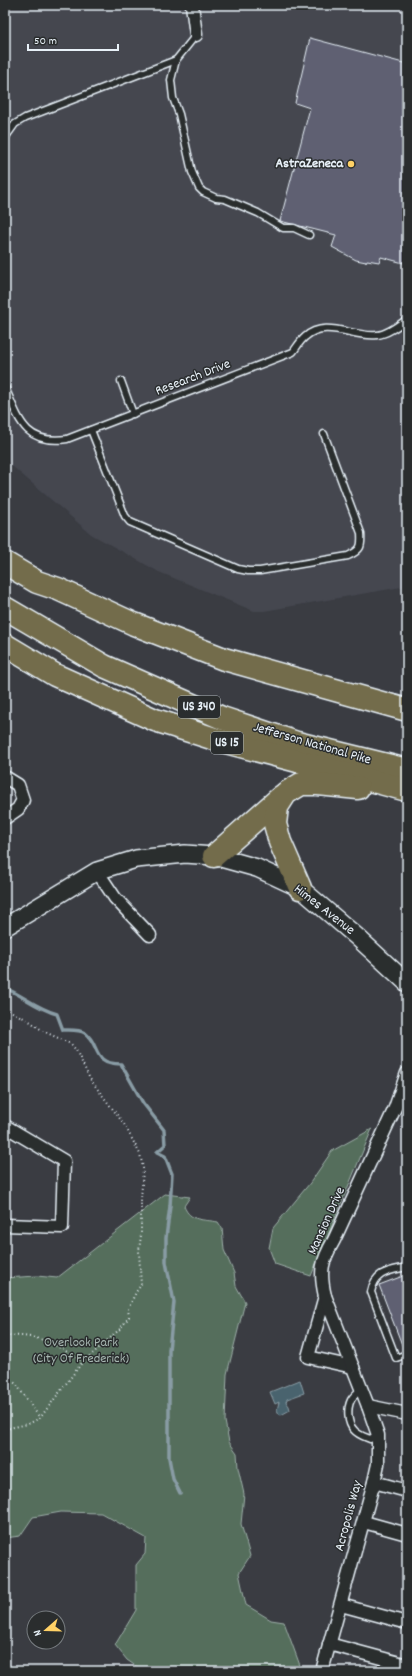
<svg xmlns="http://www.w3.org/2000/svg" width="412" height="1676" viewBox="0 0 412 1676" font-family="Dekko,sans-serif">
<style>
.built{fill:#454750}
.green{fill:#556e5b;stroke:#9eb0aa}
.water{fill:#49646e;stroke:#899ca5}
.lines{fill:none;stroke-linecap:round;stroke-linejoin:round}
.stream{stroke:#899ca5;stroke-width:3.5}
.building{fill:#5e6072;stroke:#e8f1f8}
.lane-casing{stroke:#e8f1f8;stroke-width:9}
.street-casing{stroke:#e8f1f8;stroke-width:15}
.secondary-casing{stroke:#e8f1f8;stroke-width:20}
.highway-casing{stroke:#e8f1f8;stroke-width:25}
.path{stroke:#e8f1f8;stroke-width:2;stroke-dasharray:1 3;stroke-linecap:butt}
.lane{stroke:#2a2d2e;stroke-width:6}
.street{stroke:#2a2d2e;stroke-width:12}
.secondary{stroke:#2a2d2e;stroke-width:17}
.highway{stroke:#736c4b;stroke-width:22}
.poi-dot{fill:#ffd166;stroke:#2a2d2e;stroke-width:1.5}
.labels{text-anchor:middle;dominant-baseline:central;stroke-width:3;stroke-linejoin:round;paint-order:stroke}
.shield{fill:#2a2d2e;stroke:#afb6bb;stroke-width:1}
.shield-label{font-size:13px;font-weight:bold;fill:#e8f1f8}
.poi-label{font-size:14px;font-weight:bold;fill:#e8f1f8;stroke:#2a2d2e;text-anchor:end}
.street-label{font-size:14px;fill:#e8f1f8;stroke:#2a2d2e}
.park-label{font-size:14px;fill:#a6b6b1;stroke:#2a2d2e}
</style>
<rect width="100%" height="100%" fill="#3a3c42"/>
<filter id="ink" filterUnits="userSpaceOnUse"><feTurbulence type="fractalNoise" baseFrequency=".025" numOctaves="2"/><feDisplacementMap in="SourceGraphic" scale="8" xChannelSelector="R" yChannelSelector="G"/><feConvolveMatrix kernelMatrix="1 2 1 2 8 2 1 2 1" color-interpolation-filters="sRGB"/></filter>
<g filter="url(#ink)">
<polygon class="built" points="5,5 407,5 407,586 264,611 254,611 159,572 91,534 5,460"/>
<g class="green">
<polygon points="372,1129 311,1276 275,1264 269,1248 273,1228 310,1183 332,1151"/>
<path d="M165 1194 190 1197 184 1206C190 1222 203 1219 218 1222L222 1228 224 1250 234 1273 236 1286 245 1302 227 1374 225 1421 229 1442 237 1453 238 1468 244 1494 241 1524 250 1556 239 1573 246 1605 271 1620 284 1622 302 1671H143L127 1660 115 1645 136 1610V1565L145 1554 146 1538 101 1513 61 1512 33 1517 20 1536 5 1538V1278L37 1276 57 1278Z"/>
</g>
<polygon class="water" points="300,1380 304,1393 287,1399 286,1402 289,1406 290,1410 281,1415 279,1414 277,1410 279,1402 275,1404 270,1392"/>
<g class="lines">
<path class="stream" d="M5 988C24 996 36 1008 57 1014L63 1030C69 1030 79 1029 85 1033 101 1045 91 1064 121 1064L143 1103 164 1130 165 1145 157 1152 165 1156 172 1174 170 1206 166 1238V1262L174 1302 169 1350V1458L173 1479 180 1493"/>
</g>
<g class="building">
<polygon points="310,38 407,64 407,264 381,257 379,262 367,260 366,262 356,260 332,247 336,235 280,221 310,108 295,103"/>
<polygon points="403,1276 407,1287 407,1350 404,1350 379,1285"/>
</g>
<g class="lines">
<g class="lane-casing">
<g id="lane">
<polyline points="196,35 176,60 171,80 173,98 179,114 192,172 199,188 203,192 216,198 225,199 258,213 283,228 294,228 309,235"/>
<polyline points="5,138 15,124 25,118 176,60"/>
<polyline points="121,381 133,414"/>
<path d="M5 387C19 420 25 445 67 439L293 352C297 347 300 341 305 337 325 318 354 338 377 335 388 334 399 325 407 319"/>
<path d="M91 430 125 516 130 522 238 569 248 571H260L348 556C361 550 362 547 361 533L324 434"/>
<path d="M407 1267C389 1271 375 1271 371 1292L396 1358 407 1354"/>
<path d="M362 1389C358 1392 353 1396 351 1400 347 1408 347 1423 354 1430 358 1435 365 1437 370 1439L378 1435"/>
</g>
</g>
<g class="street-casing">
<g id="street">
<polyline points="192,5 196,35"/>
<polyline points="5,777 18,785 23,800 18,809 5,818"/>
<polyline points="97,871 115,898 150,935"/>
<polyline points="5,1126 64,1161 62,1227 5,1225"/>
<polyline points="325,1296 308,1357 353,1367"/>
<polyline points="368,1406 407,1414"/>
<polyline points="374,1482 407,1491"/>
<polyline points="364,1522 407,1534"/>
<polyline points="341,1605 407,1623"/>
<polyline points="329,1644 407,1665"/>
<path d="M322 1671 374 1482 378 1464V1435L368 1406 325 1296C319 1271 322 1261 334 1240L395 1108 407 1073"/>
</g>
</g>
<g class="secondary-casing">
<polyline id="secondary" points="5,927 97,871 136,859 185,854 214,856 257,868 300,888 356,936 407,983"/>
</g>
<g class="highway-casing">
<g id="highway">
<polyline points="5,563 37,582 58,589 134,624 224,659 407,710"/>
<polyline points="5,608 104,666 222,718 297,743 407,770"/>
<polyline points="5,645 55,675 155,720 218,740 407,790"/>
<polyline points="214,856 282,796"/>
<polyline points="300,888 280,842 275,824 277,807 286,793 301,784 318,784 358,788"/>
</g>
</g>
<g class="path">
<polyline points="5,1008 31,1022 43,1031 71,1044 76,1050 90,1079 124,1124 140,1154 143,1168 141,1200 141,1235 139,1251 141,1285 136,1292 128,1309 129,1317 120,1329 81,1364 40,1418 28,1424 5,1429"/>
<path d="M5 1336C40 1334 55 1344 83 1362"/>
<polyline points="5,1375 16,1384 40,1418"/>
</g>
<use href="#lane" class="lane"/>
<use href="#street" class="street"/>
<use href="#secondary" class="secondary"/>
<use href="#highway" class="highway"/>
</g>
</g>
<circle class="poi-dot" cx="351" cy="164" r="4"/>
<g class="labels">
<g class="shield">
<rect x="178" y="696" width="42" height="22" rx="3"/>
<rect x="211" y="732" width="32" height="22" rx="3"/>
</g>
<g class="shield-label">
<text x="199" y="707">US 340</text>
<text x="227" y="743">US 15</text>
</g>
<g class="poi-label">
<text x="343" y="164">AstraZeneca</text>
</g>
<g class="street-label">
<text transform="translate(193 378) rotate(-21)">Research Drive</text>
<text transform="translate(312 744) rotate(16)">Jefferson National Pike</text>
<text transform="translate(324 910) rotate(38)">Himes Avenue</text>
<text transform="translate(327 1221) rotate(-66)">Mansion Drive</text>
<text transform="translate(349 1516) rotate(-75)">Acropolis Way</text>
</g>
<g class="park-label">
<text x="81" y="1343">Overlook Park<tspan x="81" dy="16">(City Of Frederick)</tspan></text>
</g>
</g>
<rect width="412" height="1676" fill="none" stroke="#2a2d2e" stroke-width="20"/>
<rect x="10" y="10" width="392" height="1656" fill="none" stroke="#e8f1f8" stroke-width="1.5" filter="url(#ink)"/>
<g transform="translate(46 1630) rotate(250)"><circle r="19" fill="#2a2d2e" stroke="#767b7f"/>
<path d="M0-3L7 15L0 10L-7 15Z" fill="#ffd166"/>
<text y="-6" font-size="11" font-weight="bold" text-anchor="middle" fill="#e8f1f8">N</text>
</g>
<path d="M28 44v6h90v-6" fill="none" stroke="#e8f1f8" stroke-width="2"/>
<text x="34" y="44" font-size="12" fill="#e8f1f8" stroke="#2a2d2e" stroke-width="3" paint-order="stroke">50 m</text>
</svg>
